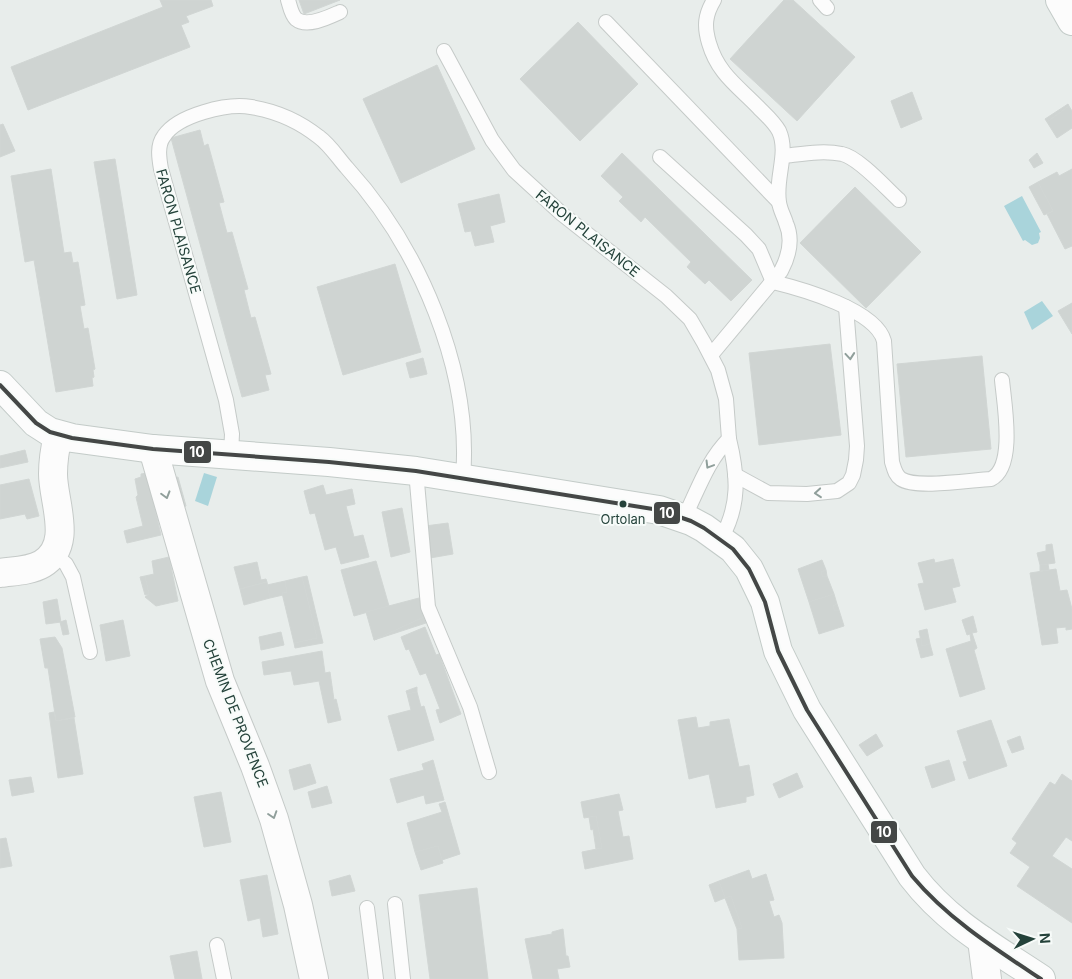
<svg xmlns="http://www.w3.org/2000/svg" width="1072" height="979" viewBox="0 0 1072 979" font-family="Inter,sans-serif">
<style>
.water{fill:#a9d4db}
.building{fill:#cfd4d2;stroke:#d1d6d4}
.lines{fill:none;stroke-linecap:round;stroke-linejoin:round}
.lane-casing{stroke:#c5cac8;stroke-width:16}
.street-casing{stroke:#c5cac8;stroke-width:30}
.secondary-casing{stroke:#c3cbc8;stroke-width:30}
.lane{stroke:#fcfcfc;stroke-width:14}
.street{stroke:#fcfcfc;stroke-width:28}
.secondary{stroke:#fcfcfc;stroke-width:28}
.bus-1-casing{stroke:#f7fbf9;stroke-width:8}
.bus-1{stroke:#444746;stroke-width:4}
.oneway{stroke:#909f9b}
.bus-dot{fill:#24423a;stroke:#f7fbf9;stroke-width:2}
.labels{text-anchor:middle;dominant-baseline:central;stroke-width:4;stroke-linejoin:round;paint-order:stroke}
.bus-label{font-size:13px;fill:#24423a;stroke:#f7fbf9}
.street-label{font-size:14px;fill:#24423a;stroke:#f7fbf9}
.line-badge{stroke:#f7fbf9;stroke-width:2}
.badge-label{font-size:14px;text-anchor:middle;font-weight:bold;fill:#fff}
</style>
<rect width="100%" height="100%" fill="#e8edeb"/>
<g class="water">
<polygon points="1022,196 1041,232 1039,233 1040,238 1038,243 1032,245 1025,240 1023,241 1004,206"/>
<polygon points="1042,301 1053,316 1032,330 1024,312"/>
<polygon points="204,473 217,477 208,506 195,501"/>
</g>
<g class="building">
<polygon points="160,0 211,0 213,6 186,16 189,22 181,25 190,47 28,110 11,67 163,7"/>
<polygon points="299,0 340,0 304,14"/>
<polygon points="784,0 793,0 855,57 797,121 730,59"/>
<polygon points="578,22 638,84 580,141 520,79"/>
<polygon points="437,65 475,149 401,183 363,99"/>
<polygon points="912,92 922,119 901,128 891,101"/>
<polygon points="1068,104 1069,106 1047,122 1045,119"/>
<polygon points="1069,106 1072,111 1072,128 1057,138 1047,122"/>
<polygon points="3,124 15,151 0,157 0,125"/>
<polygon points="200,130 204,146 208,144 224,202 219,203 227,233 232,232 248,289 244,290 251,318 255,317 271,374 265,375 269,390 242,397 171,138"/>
<polygon points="622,153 752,280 731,301 709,280 705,284 687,267 691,262 645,217 641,222 619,201 623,197 601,176"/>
<polygon points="1037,153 1043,163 1034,168 1029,160"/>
<polygon points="115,159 137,295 117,299 94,162"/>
<polygon points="51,169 64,253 71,252 73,263 78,262 85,305 80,306 84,329 88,328 95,369 93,370 94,377 92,378 93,386 56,392 34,260 25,262 11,176"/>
<polygon points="1072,169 1072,246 1065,249 1047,214 1053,211 1038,182 1057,172 1059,176"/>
<polygon points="1038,182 1053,211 1044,215 1029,187"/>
<polygon points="855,187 921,252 866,308 800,243"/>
<polygon points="499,194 505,222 490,226 494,242 475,246 471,231 465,232 458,204"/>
<polygon points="395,264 421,352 343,375 317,287"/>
<polygon points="1072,303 1072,334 1058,311"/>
<polygon points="830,344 841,435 759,445 749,353"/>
<polygon points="982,356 991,449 906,457 897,364"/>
<polygon points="423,358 427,374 410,378 406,363"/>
<polygon points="25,450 28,462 0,468 0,456"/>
<polygon points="147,473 153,491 151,493 161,535 127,543 124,531 143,526 136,497 138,495 135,479 141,477 141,474"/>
<polygon points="178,477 186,506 178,509 169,479"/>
<polygon points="29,479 39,516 27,519 25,514 0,519 0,485"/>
<polygon points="323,485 326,495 352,489 355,504 346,506 354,537 363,535 369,557 341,564 336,547 325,550 315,513 310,514 304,491"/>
<polygon points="402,508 410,552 391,557 382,512"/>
<polygon points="448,523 453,554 430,558 425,526"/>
<polygon points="1052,544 1055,563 1040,565 1037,553 1046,551 1046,545"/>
<polygon points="169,557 178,601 156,606 145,597 149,594 145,576 154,574 152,561"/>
<polygon points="934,559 935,563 953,559 960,586 952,588 956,602 925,610 918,584 924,583 918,563"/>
<polygon points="822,560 826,570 821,572 823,577 827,576 834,594 809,602 798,569"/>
<polygon points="376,561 389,606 354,616 341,570"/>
<polygon points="257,562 261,580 266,579 267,582 240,589 234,567"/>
<polygon points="1048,564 1049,570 1040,571 1040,565"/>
<polygon points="1056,569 1060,591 1067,590 1072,609 1072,629 1066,630 1066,627 1056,628 1058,643 1042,645 1030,573"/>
<polygon points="826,570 827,576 823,577 821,572"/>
<polygon points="145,576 149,594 145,595 140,577"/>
<polygon points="307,576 323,643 295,648 294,643 317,638 302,577"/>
<polygon points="302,577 317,638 294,643 282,593 287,592 285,581"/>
<polygon points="285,581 287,592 282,593 283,595 270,598 267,585"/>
<polygon points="267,582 270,598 244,605 240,589"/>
<polygon points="834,594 837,604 833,606 835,611 839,610 844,626 819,634 809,602"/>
<polygon points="419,598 424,617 374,640 366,612"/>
<polygon points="57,599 61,622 46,624 43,602"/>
<polygon points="837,604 839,610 835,611 833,606"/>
<polygon points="973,616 977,632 972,633 977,648 974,650 985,689 960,697 946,649 971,641 970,634 967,635 962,620"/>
<polygon points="424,617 426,623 374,640"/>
<polygon points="66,620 69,634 63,635 60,622"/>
<polygon points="123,620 130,656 106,661 100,625"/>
<polygon points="425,627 436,655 439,654 461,714 440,723 436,710 440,709 426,673 420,675 409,649 406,650 401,637"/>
<polygon points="927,629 930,644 922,646 919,631"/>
<polygon points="281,632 284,645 261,650 259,637"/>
<polygon points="55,637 62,648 75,717 56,721 48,668 45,668 40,639"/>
<polygon points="921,638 922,646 930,644 933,655 921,658 916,639"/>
<polygon points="322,651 325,673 330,672 334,700 336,699 341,720 328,723 319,681 294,685 291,671 264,675 262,662"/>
<polygon points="417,687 417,692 407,694 406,691"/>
<polygon points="417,692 421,707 424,706 434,740 398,751 388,716 411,710 407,694"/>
<polygon points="54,712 56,721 74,718 83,774 58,778 49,713"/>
<polygon points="696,717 698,728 710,726 710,722 729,719 739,767 749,765 754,795 746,797 746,802 716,808 709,774 689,779 678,720"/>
<polygon points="991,720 1007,766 969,779 963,762 967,761 957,731"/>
<polygon points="876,734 883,746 867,756 859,745"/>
<polygon points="1020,736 1024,749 1012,753 1007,741"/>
<polygon points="433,760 444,800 426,804 424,795 397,803 390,779 424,770 422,764"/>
<polygon points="949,760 955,780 932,788 925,767"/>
<polygon points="310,764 316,783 294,790 289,770"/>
<polygon points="797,773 803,787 779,798 773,784"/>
<polygon points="1062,774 1072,781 1072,841 1066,837 1052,856 1072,869 1072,923 1017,886 1030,867 1010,853 1017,843 1012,839 1050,782 1055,785"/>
<polygon points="31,777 34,792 12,796 9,780"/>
<polygon points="327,786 332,803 312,808 308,792"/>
<polygon points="221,792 231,842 204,847 194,797"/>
<polygon points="619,794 623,810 618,811 623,837 629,836 633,859 585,869 582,852 602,848 596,816 584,818 581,802"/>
<polygon points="445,802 460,854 442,860 438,846 415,852 407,823 442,812 439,804"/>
<polygon points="596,816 602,848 596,849 593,829 591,830 589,817"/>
<polygon points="6,838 12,866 0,868 0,839"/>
<polygon points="438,846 443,863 421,870 415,852"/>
<polygon points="749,870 752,879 766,874 774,900 769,901 774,917 779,915 782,923 784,958 739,960 737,929 742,928 731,896 725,898 719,881"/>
<polygon points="267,875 278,934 263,937 260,918 248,921 240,880"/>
<polygon points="350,875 355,891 332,896 329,881"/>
<polygon points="719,881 725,898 715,902 709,885"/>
<polygon points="477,888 488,979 430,979 419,895"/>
<polygon points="731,896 742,928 737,929 725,898"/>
<polygon points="563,929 566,956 568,956 570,967 557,969 559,979 533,979 525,939 552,934 552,932"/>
<polygon points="197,951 202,979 175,979 170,956"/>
</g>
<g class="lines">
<g class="lane-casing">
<g id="lane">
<path d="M288 0C290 6 291 14 296 19 307 28 329 17 340 12"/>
<polyline points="820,0 827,8"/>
<polyline points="606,22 778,201"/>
<polyline points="444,51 492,140 514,170 562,214 666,296 690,319 704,343 718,370 726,399 729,439"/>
<path d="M783 156C802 154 823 150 842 154 858 157 886 188 899 200"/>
<path d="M660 157 746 235 759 249 773 282C802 289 876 310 884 341L892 462C894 468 895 475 901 479 916 489 971 480 991 479 1016 467 1004 403 1002 380"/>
<path d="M711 355 781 271C789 256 793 239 786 223 784 216 780 210 779 202 775 178 789 153 779 131 774 122 766 115 759 108 738 86 718 74 709 43 704 26 705 15 714 0"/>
<path d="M231 454 232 434 226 400 161 169C159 158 157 145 164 136 178 115 227 103 251 107 276 111 299 121 319 137 330 145 338 158 347 168 419 247 472 370 463 478"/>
<polyline points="416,471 428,607 470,707 489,772"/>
<polyline points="735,475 768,493 807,494 837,491 849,483 853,475 856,460 857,446 846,307"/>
<path d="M684 518C698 490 707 461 729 439 738 476 740 505 721 539"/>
<polyline points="53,553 66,564 73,577 90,652"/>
<polyline points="395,904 403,979"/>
<polyline points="367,908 376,979"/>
<polyline points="217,945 224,979"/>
</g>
</g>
<g class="street-casing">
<g id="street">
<polyline points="153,449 220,681 255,766 274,819 298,905 314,979"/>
<path d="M0 573C13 571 30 571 42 564 74 545 53 502 53 474 53 460 55 448 58 435"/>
<polyline points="982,940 987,979"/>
</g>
</g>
<g class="secondary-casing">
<g id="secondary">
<polyline points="1060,0 1072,21"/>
<path d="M0 385 36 423 50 432 72 438 153 449 329 462 416 471 659 510 691 521 704 528 733 549 749 569 765 602 778 651 807 710 912 876C948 923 993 947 1041 979"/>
</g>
</g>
<use href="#lane" class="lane"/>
<use href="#street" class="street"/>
<use href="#secondary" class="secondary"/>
<g class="bus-1-casing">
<path id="bus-1" d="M0 385 36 423 50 432 72 438 153 449 329 462 416 471 659 510 691 521 704 528 733 549 749 569 765 602 778 651 807 710 912 876C948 919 994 948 1041 979"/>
</g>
<use href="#bus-1" class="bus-1"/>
</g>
<defs><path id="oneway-chevron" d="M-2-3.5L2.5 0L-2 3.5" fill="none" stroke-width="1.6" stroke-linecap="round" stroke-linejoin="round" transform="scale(1.25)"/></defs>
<g class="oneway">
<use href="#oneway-chevron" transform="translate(850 356) rotate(85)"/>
<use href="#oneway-chevron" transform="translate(709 465) rotate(121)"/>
<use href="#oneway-chevron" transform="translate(818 493) rotate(175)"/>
<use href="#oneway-chevron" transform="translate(166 495) rotate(74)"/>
<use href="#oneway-chevron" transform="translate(273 815) rotate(72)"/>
</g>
<circle class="bus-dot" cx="623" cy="504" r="4.5"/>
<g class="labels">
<g class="bus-label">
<text x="623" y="519">Ortolan</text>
</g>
<g class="street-label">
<text transform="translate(179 231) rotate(74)">FARON PLAISANCE</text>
<text transform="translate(588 233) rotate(39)">FARON PLAISANCE</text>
<text transform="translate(236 713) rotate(69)">CHEMIN DE PROVENCE</text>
</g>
</g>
<g class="line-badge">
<rect x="183" y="440" width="29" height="24" rx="5" fill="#444746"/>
<rect x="653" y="501" width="28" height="24" rx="5" fill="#444746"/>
<rect x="870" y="820" width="28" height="24" rx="5" fill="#444746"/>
</g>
<g class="badge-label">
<text x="197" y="457">10</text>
<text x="667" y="518">10</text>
<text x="884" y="837">10</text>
</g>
<g transform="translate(1032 939) rotate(86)" stroke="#f7fbf9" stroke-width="4" paint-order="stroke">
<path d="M0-4L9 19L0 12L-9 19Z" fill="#24423a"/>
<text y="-8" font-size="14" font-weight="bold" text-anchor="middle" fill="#24423a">N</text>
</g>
</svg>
